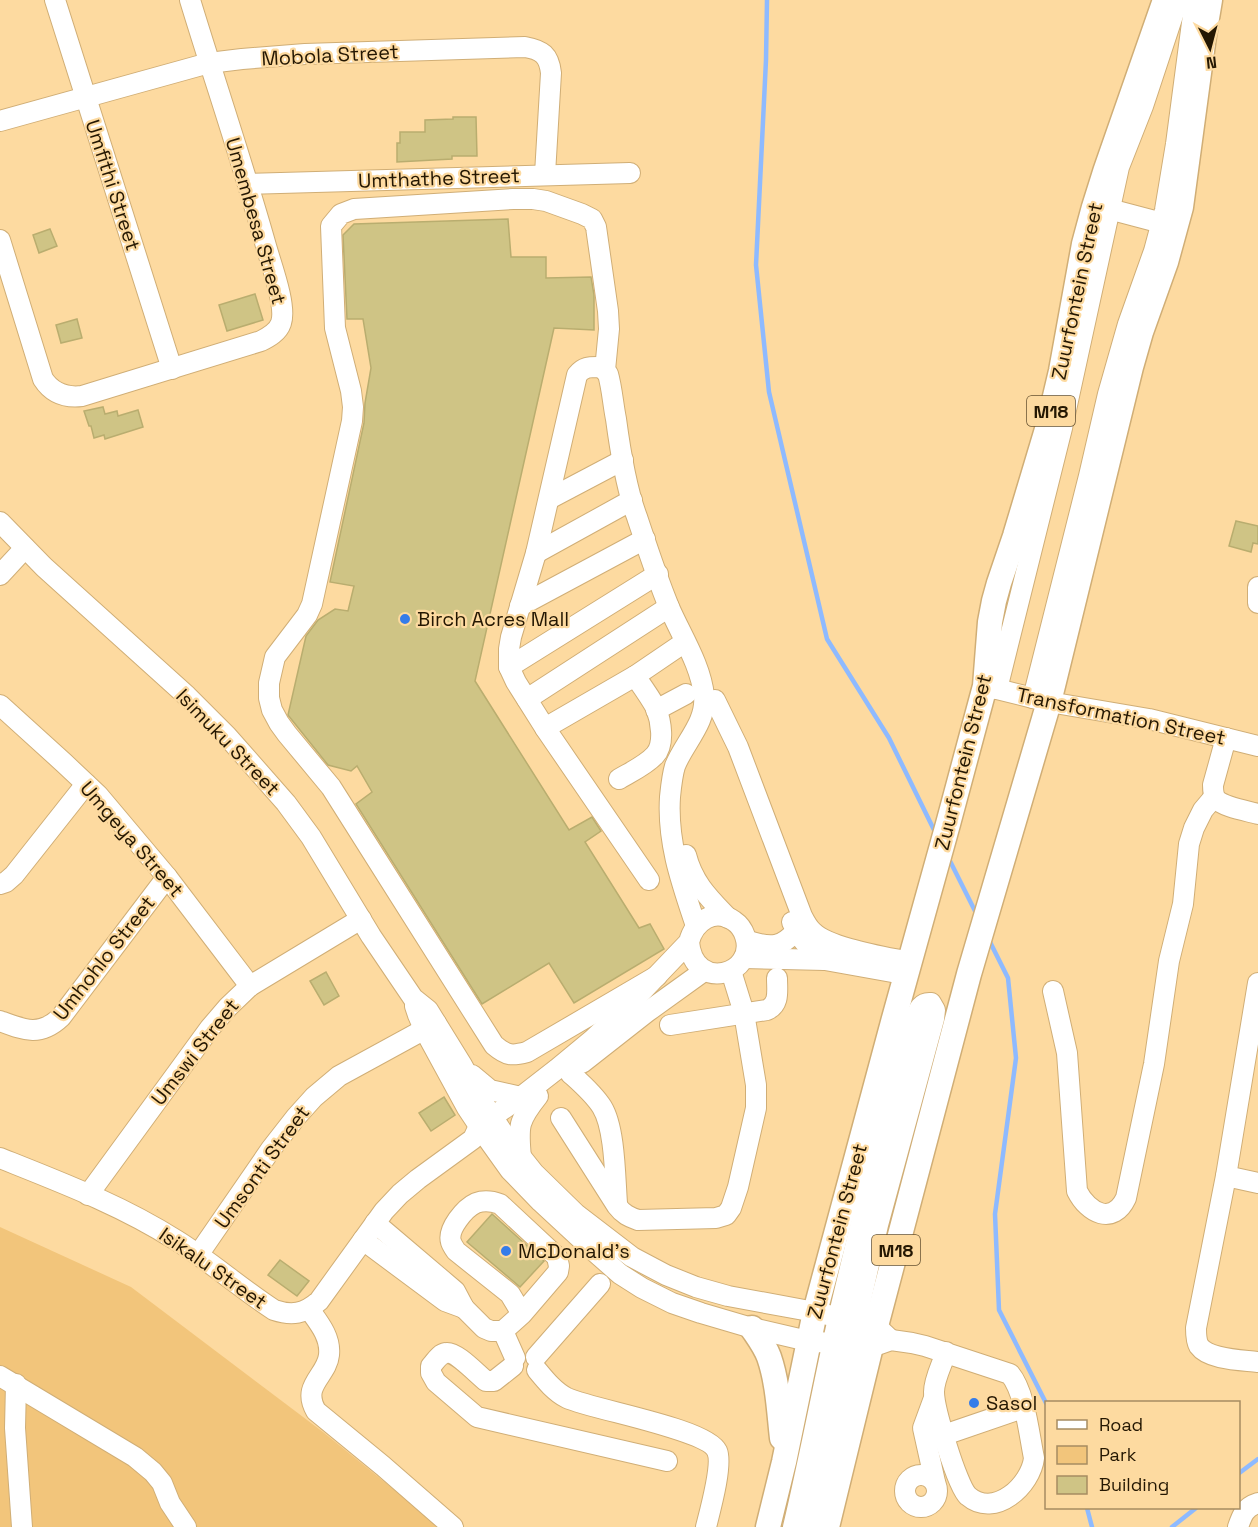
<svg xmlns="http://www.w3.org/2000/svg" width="1258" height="1527" viewBox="0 0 1258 1527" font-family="'Space Grotesk',sans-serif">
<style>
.green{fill:#f2c57b}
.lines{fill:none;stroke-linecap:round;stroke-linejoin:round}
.stream{stroke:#8ebaff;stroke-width:4.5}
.building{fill:#cfc485;stroke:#b9ad6f;stroke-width:1.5}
.minor-casing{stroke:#d0ae76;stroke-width:22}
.major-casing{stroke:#d0ae76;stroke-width:27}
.minor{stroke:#fff;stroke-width:20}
.major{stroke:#fff;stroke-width:24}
.poi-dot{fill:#357ce9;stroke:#fddaa0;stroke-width:2}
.labels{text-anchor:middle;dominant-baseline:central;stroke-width:4.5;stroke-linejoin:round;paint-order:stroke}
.shield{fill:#fddaa0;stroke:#655231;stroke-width:1.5}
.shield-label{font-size:18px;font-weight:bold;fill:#241702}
.street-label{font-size:20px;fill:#241702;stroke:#fddaa0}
.poi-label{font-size:20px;fill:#241702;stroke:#fddaa0;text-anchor:start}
</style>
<rect width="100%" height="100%" fill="#fddaa0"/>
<polygon class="green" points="0,1227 131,1287 323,1432 440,1527 0,1527"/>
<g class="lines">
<g class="stream">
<polyline points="767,0 766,60 756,265 769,392 827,639 889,738 936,834"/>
<polyline points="948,857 978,917"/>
<polyline points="988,938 1008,978 1016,1058 995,1214 999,1310 1046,1403"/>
<polyline points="1238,1474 1258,1459"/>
<polyline points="1087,1508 1092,1527"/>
<polyline points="1172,1527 1196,1508"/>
</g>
</g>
<g class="building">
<polygon points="453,117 476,117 477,156 452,156 452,159 397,162 397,143 400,143 400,132 425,132 425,120 453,119"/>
<polygon points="508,219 511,257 546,257 546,278 591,277 594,295 594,330 554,328 475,681 569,830 592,817 601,831 585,842 639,928 650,924 664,949 574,1003 549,963 482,1004 356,804 372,792 357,766 351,771 328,765 288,715 306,636 318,620 335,609 348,611 354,586 330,582 364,423 365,403 371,368 363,319 347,319 343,235 354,224"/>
<polygon points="50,229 57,246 39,253 33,235"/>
<polygon points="255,294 263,320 227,331 219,305"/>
<polygon points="77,319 82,338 61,343 56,325"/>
<polygon points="103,407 105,414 117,411 118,416 138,410 143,427 105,439 104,435 94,438 91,426 89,426 84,411"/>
<polygon points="1236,521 1258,526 1258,544 1253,543 1251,552 1229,546"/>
<polygon points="326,972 339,996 324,1005 310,981"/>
<polygon points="444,1097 455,1115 431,1131 419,1113"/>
<polygon points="492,1214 544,1261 520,1287 467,1242"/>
<polygon points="280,1260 309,1281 297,1296 268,1275"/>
</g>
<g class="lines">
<g class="minor-casing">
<g id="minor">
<polyline points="55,0 172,369"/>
<path d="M0 121 209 63 242 59 305 54 525 47C542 50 549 55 551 73L545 174"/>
<polyline points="249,184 630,173"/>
<polyline points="1109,209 1162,223"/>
<path d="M0 240 43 379C52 393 65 398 82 396L261 341C269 337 278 332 281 323 287 306 271 264 266 246 243 164 215 82 190 0"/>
<path d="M605 370 609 329 608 311 596 227 592 219 582 214 546 201 533 199H513L354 209 341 214 331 226 335 328 351 391 353 407 352 421 312 604 307 615 275 657 269 683V698L272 710 279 723 287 734 331 787 494 1045C507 1056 512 1056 527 1052L657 976"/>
<polyline points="549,499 623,460"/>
<polyline points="0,522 44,567 187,696 227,736 286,803 311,837 371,936 413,998 428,1010 436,1023 462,1065 480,1098 507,1139 534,1173 576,1214 632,1257 666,1275 696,1287 728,1296 815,1312 876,1326 891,1340"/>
<polyline points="536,553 632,500"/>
<polyline points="0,575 25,548"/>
<polyline points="1258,587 1258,603"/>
<polyline points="520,606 645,539"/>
<polyline points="509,667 658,574"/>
<polyline points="985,686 1049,702 1149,719 1258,746"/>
<polyline points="997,689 1062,428 1119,167 1143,106 1178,0"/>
<polyline points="1033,698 1089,476 1108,394 1128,324 1154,251 1165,210 1176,144 1195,0"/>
<polyline points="527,699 669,607"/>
<path d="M715 700 738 747 802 916C805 922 808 928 813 932 829 948 886 957 909 962"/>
<polyline points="0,705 64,763 98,795 167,877 250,986"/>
<polyline points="656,710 686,694"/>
<polyline points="545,728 635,676 685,642"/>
<path d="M1226 738 1213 785C1213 790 1213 795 1216 799 1223 807 1248 811 1258 814"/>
<path d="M619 779C631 772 646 765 655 755 665 744 661 721 656 708 650 697 642 686 635 676"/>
<path d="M686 855C693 883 709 898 728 918"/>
<path d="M649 880 545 728 516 682 509 667V649L511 637 536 553 577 375C584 366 591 367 601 367L608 374C612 388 613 404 616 419 620 449 626 488 637 517 647 547 657 578 669 607 681 635 701 665 704 696 707 722 684 743 675 766 672 776 671 787 670 797 667 843 682 884 696 926"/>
<polyline points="0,884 6,882 14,875 86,784"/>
<path d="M792 922C799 939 810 949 825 960"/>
<path d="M752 942C772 948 782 947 796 931"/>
<polyline points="744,958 825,960 892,972"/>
<path d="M1258 983 1226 1176 1196 1328C1196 1334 1196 1341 1199 1346 1209 1360 1243 1360 1258 1362"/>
<path d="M1053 991 1067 1053 1077 1191C1088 1213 1113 1226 1126 1198L1154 1064 1169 961 1183 904 1189 844 1194 828 1203 810 1214 797"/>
<path d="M415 1006 418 1015 424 1029 467 1108 485 1135 510 1170 541 1202 595 1252 620 1274 642 1288 672 1303 701 1313 752 1328 808 1341 871 1347 891 1340 912 1343 925 1346 1010 1374C1025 1392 1029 1434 1034 1458 1031 1485 995 1519 968 1496 957 1486 934 1408 934 1392 934 1379 942 1365 946 1352"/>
<path d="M0 1021C24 1030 40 1037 61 1017L167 877"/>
<path d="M670 1025 767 1010C780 1004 777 991 777 978"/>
<polyline points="582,1063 647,1012 704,971"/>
<path d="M570 1073C581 1083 594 1094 602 1107 615 1128 615 1177 617 1203"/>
<polyline points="472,1075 490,1090 521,1097"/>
<path d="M561 1118 617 1206C623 1214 629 1217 638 1220L716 1218 726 1215 731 1208 738 1187 756 1108V1085L744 1013 731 971"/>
<path d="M0 1158C60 1182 121 1205 176 1240 210 1261 240 1288 274 1310 292 1316 304 1314 319 1301L384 1211 400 1194 418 1179 473 1139 479 1126 521 1097 557 1069 592 1040 625 1009 689 942C694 922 714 907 734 921 740 925 743 930 745 936 758 974 694 994 689 942"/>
<path d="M521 1158C518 1126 518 1121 538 1096"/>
<polyline points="1226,1176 1258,1183"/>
<polyline points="88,1195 210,1028 228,1007 250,986 361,919"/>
<path d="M375 1223 455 1291 464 1308 484 1328 491 1331H503L522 1314 510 1294 456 1251C454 1248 452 1245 451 1242 447 1229 465 1208 476 1203 484 1200 492 1201 500 1204L557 1257 559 1266 558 1272 522 1314"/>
<polyline points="363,1240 445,1301 464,1308"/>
<polyline points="198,1255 271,1149 296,1117 314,1097 339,1076 436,1023"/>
<path d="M309 1309C319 1323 331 1337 329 1355 327 1376 301 1385 316 1411L383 1466 453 1527"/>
<polyline points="503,1331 515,1358"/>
<polyline points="536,1357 600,1284"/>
<path d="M513 1366 494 1381H486C477 1374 456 1351 446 1353 439 1354 435 1362 431 1366V1373L436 1382 477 1417 667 1461"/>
<path d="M537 1370C546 1381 555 1392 567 1398 594 1410 707 1429 717 1451 723 1464 710 1511 706 1527"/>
<polyline points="0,1376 135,1457 153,1472 162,1483 170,1503 186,1527"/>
<polyline points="16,1384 15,1428 22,1527"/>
<polyline points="934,1398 923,1428 935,1482"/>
<polyline points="944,1435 1023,1408"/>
<circle cx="921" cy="1491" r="16"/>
<path d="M793 1527C810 1456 823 1385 839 1314 862 1215 888 1117 915 1019 918 1011 920 1002 931 1003L935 1010 934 1019 878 1225 809 1527"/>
<path d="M1238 1527C1242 1515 1245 1507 1258 1503"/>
</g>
</g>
<g class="major-casing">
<g id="major">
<path d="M752 1328C758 1337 765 1346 769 1357 778 1383 779 1412 782 1438"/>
<polyline points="768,1527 784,1462 815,1312 893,1022 948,824 985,686 990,622 994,601 999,583 1015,536 1048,426 1061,371 1084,244 1094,207 1105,172 1165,0"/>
<polyline points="827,1527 876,1326 969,974 1049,702 1131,367 1141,332 1166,262 1181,207 1204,36 1210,0"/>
</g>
</g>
<use href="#minor" class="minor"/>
<use href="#major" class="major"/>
</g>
<g class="poi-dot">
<circle cx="405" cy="619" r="6"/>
<circle cx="506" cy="1251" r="6"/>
<circle cx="974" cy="1403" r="6"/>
</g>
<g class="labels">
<g class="shield">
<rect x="1027" y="396" width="48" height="30" rx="4.5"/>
<rect x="872" y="1235" width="48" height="30" rx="4.5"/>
</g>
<g class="shield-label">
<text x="1051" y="411">M18</text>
<text x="896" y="1250">M18</text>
</g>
<g class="street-label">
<text transform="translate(330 55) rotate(-3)">Mobola Street</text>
<text transform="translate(439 178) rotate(-2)">Umthathe Street</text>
<text transform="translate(113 185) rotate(72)">Umfithi Street</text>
<text transform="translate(256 221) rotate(74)">Umembesa Street</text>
<text transform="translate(1077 291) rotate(-78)">Zuurfontein Street</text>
<text transform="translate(1121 716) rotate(12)">Transformation Street</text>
<text transform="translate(228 742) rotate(46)">Isimuku Street</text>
<text transform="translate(963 762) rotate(-76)">Zuurfontein Street</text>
<text transform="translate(132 839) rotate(49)">Umgeya Street</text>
<text transform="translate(104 958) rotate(-52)">Umhohlo Street</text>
<text transform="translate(195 1052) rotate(-52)">Umswi Street</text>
<text transform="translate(262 1167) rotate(-54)">Umsonti Street</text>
<text transform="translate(837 1231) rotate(-75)">Zuurfontein Street</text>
<text transform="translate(213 1268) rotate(35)">Isikalu Street</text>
</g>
<g class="poi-label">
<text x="417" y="619">Birch Acres Mall</text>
<text x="518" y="1251">McDonald's</text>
<text x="986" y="1403">Sasol</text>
</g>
</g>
<rect x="1045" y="1401" width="195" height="108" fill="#fddaa0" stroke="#a68c61" stroke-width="1.5"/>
<rect x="1057" y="1420" width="30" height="9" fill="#ffffff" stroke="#a68c61" stroke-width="1.5"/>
<text x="1099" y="1431" font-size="18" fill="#241702">Road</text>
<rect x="1057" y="1446" width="30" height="18" fill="#f2c57b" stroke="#a68c61" stroke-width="1.5"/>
<text x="1099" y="1461" font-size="18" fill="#241702">Park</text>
<rect x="1057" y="1476" width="30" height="18" fill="#cfc485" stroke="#a68c61" stroke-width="1.5"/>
<text x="1099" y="1491" font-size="18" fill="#241702">Building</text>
<g transform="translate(1210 48) rotate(174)" stroke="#fddaa0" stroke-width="4.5" paint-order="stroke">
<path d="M0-4.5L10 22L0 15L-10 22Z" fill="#241702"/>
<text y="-9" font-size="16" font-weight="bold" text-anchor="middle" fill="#241702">N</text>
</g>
</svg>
